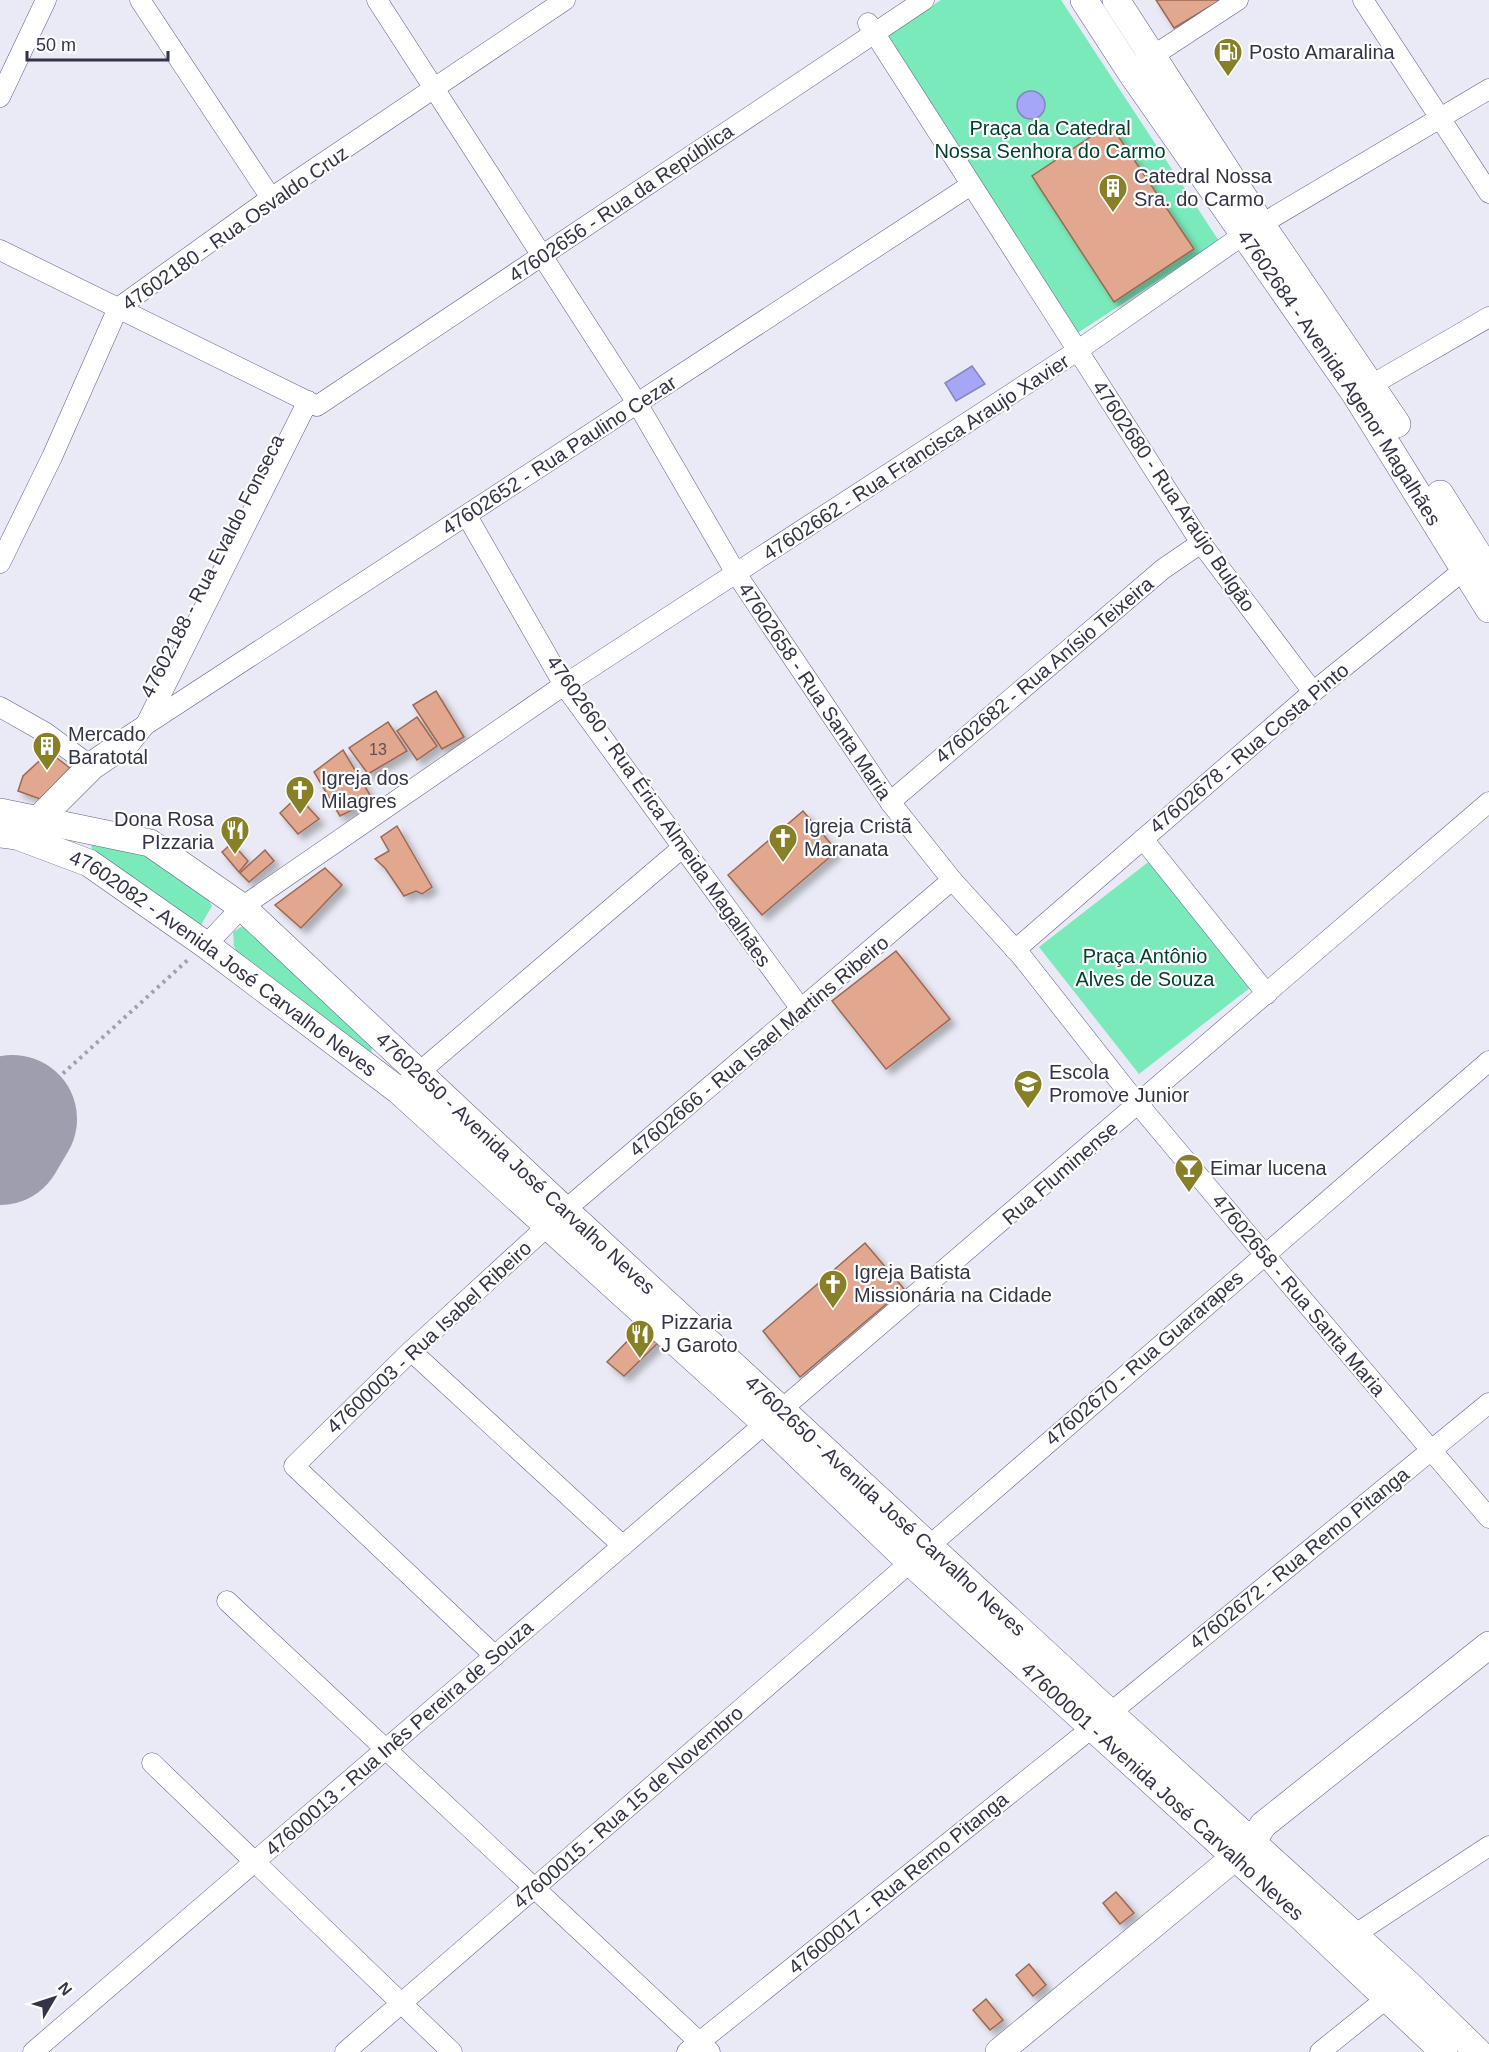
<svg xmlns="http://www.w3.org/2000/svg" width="1489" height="2052" viewBox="0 0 1489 2052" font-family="Arial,sans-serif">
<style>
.green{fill:#7aeaba}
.water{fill:#a7a6f6;stroke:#8484c2;stroke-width:1.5}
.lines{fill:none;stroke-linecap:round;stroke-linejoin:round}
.runway{stroke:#9e9eae;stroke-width:128}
.building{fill:#e1a78f;stroke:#9c6750;stroke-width:1.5;filter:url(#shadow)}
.street-casing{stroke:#5e5d8e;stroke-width:21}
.secondary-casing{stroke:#5e5d8e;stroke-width:28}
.path{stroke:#a0a1b0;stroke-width:4;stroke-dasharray:3 4.5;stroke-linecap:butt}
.street{stroke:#fff;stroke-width:20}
.secondary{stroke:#fff;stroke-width:27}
.labels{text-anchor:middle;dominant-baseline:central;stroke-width:4.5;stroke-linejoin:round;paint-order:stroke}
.number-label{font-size:16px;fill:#5e505a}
.poi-label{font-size:20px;fill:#333349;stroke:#fff;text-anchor:start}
.park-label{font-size:20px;fill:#02402b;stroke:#fff}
.street-label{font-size:20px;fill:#333349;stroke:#fff}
</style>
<defs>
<filter id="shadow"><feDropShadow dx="5.5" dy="5.5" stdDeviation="3" flood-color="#0004"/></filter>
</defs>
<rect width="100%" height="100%" fill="#e9eaf5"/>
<g class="green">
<polygon points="941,0 1061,0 1219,241 1076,334 882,38"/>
<polygon points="91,840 139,851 207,897 212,906 201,925 92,851"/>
<polygon points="1151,860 1251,987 1139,1074 1039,947"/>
<polygon points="241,927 249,927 373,1044 371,1052 363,1054 241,963 234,946 233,932"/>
</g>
<g class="water">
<circle cx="1031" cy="105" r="14"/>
<polygon points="972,366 985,384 956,401 945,383"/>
</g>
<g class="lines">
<polyline class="runway" points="0,1141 13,1119"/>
</g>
<g class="building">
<polygon points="1156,0 1221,0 1174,28"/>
<polygon points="1110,124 1194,249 1114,302 1032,176"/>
<polygon points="436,691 464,737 442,749 413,705"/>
<polygon points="417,717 437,746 417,760 397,731"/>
<polygon points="388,722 407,751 368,774 349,748"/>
<polygon points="343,750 373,800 340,816 314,772"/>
<polygon points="49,752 70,768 40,799 18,791 23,776"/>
<polygon points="298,796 319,819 298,834 280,813"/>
<polygon points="803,811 837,851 762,915 728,875"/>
<polygon points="397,826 432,887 422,894 416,891 404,896 385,868 375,859 389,851 381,837"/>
<polygon points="232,843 248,861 239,872 222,852"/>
<polygon points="265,850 274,861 249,882 240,873"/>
<polygon points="325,868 342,885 301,928 275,905"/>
<polygon points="896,951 950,1019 886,1069 832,1001"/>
<polygon points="865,1243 904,1289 800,1377 763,1331"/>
<polygon points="645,1323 662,1339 624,1376 607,1362"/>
<polygon points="1116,1892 1134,1913 1120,1924 1103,1903"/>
<polygon points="1029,1964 1046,1985 1033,1996 1016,1975"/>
<polygon points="986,1999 1003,2020 990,2030 973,2010"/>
</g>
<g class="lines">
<g class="street-casing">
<g id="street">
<polyline points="140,0 271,198"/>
<polyline points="377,0 637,403 737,575 890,802 952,880 1022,957 1128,1092 1264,1254 1489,1518"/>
<polyline points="1363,0 1489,193"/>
<polyline points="868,23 1201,543 1313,692"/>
<polyline points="1142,63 1238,0"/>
<polyline points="0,97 46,0"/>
<polyline points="0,250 317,406 924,0"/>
<polyline points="1361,391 1489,317"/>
<polyline points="467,516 564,685 801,1009"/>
<polyline points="0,563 52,457 118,308 271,198 565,0"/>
<polyline points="0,707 46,733 88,764"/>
<polyline points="890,802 1163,569 1201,543"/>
<polyline points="27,826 88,764 127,737 971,185"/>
<polyline points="33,826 43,820 94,769 129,745 146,724 308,401"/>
<polyline points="1143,839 1267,994"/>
<polyline points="206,945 242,907 564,685 1077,351 1243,235 1489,89"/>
<polyline points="1015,950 1313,692 1465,569 1476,563"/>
<polyline points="410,1080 682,848"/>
<polyline points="411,1351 623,1546"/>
<polyline points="227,1601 710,2052"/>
<polyline points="495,1656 294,1466 411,1351 565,1210 952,880"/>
<polyline points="152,1763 452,2052"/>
<polyline points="1354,1935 1489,1846"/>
<path d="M33 2052C518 1636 1005 1221 1489 802"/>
<polyline points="345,2052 1489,1061"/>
<polyline points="687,2052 1093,1727 1489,1403"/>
<polyline points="1320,2052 1397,1990"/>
</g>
</g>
<g class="secondary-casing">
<g id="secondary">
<path id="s1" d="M1084 0 1130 71 1356 395 1489 609"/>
<polyline points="1116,0 1261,224 1397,424"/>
<polyline points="1440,494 1489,572"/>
<path id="s2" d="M0 812 150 843 242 907 565 1210 1110 1713 1407 1983 1478 2052"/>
<path id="s3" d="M0 834 17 836 89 863 206 945 398 1090 766 1424 910 1562 1299 1915 1444 2052"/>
<polyline points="999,2052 1235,1857 1253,1841 1263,1825 1489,1645"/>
</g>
</g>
<polyline class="path" points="13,1119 190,958"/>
<use href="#street" class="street"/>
<use href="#secondary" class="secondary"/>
</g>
<defs>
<g id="fuel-pin" transform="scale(1.5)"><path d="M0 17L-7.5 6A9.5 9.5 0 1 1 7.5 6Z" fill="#888027" stroke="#fff"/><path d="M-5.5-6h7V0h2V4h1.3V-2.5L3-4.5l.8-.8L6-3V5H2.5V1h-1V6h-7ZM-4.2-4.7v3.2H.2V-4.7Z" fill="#fff"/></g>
<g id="building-pin" transform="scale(1.5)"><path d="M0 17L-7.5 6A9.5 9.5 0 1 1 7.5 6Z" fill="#888027" stroke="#fff"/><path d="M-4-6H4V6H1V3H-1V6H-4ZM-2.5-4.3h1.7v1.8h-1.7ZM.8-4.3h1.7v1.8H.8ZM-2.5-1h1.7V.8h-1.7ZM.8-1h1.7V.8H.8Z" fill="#fff"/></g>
<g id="church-pin" transform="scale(1.5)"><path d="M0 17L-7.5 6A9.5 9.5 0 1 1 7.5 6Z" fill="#888027" stroke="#fff"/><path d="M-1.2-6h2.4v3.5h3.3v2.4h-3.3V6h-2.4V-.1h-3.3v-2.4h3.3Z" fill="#fff"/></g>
<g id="restaurant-pin" transform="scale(1.5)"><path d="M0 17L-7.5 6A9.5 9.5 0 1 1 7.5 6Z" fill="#888027" stroke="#fff"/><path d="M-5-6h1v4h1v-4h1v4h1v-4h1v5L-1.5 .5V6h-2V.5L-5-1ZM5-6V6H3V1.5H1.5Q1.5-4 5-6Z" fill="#fff"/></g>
<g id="school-pin" transform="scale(1.5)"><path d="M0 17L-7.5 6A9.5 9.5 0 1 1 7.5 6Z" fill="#888027" stroke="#fff"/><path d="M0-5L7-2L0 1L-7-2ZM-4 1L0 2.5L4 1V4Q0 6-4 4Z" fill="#fff"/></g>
<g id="bar-pin" transform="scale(1.5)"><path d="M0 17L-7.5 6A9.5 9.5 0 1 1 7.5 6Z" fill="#888027" stroke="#fff"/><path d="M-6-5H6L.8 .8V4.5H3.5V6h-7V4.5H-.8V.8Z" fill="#fff"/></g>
</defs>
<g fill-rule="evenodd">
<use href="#fuel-pin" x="1228" y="52"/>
<use href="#building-pin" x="1113" y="188"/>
<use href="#building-pin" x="47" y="746"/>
<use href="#church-pin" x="300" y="790"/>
<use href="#restaurant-pin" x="235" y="830"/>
<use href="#church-pin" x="783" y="838"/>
<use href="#school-pin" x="1028" y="1084"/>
<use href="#bar-pin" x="1189" y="1168"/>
<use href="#church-pin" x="833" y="1284"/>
<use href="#restaurant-pin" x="640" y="1334"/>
</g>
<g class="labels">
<g class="number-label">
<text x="378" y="749">13</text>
</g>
<g class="poi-label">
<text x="1249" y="52">Posto Amaralina</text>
<text x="1134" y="176">Catedral Nossa<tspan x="1134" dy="23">Sra. do Carmo</tspan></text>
<text x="68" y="734">Mercado<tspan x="68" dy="23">Baratotal</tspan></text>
<text x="321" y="778">Igreja dos<tspan x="321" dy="23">Milagres</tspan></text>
<text x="214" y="819" text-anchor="end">Dona Rosa<tspan x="214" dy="23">PIzzaria</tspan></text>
<text x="804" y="826">Igreja Cristã<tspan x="804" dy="23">Maranata</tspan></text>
<text x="1049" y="1072">Escola<tspan x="1049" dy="23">Promove Junior</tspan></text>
<text x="1210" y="1168">Eimar lucena</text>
<text x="854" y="1272">Igreja Batista<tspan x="854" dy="23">Missionária na Cidade</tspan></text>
<text x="661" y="1322">Pizzaria<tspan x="661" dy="23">J Garoto</tspan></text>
</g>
<g class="park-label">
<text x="1050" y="128">Praça da Catedral<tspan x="1050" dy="23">Nossa Senhora do Carmo</tspan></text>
<text x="1145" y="956">Praça Antônio<tspan x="1145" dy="23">Alves de Souza</tspan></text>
</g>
<g class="street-label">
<text transform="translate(621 203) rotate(-34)">47602656 - Rua da República</text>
<text transform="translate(235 228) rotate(-35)">47602180 - Rua Osvaldo Cruz</text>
<text stroke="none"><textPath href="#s1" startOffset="456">47602684 - Avenida Agenor Magalhães</textPath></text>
<text transform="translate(559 455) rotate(-33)">47602652 - Rua Paulino Cezar</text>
<text transform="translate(916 457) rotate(-33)">47602662 - Rua Francisca Araujo Xavier</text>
<text transform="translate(1174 496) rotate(56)">47602680 - Rua Araújo Bulgão</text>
<text transform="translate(212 566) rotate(-63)">47602188 - Rua Evaldo Fonseca</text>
<text transform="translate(1044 670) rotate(-40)">47602682 - Rua Anísio Teixeira</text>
<text transform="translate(815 691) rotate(56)">47602658 - Rua Santa Maria</text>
<text transform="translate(1249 748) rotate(-40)">47602678 - Rua Costa Pinto</text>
<text transform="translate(659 811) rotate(55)">47602660 - Rua Érica Almeida Magalhães</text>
<text stroke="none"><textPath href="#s3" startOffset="261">47602082 - Avenida José Carvalho Neves</textPath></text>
<text transform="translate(759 1046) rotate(-40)">47602666 - Rua Isael Martins Ribeiro</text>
<text stroke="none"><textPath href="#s2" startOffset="640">47602650 - Avenida José Carvalho Neves</textPath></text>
<text transform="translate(1060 1173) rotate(-41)">Rua Fluminense</text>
<text transform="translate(1299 1295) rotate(50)">47602658 - Rua Santa Maria</text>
<text transform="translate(429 1337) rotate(-43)">47600003 - Rua Isabel Ribeiro</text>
<text transform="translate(1144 1358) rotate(-41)">47602670 - Rua Guararapes</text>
<text stroke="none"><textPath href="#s2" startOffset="1144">47602650 - Avenida José Carvalho Neves</textPath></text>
<text transform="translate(1299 1558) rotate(-39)">47602672 - Rua Remo Pitanga</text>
<text transform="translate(399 1738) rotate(-41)">47600013 - Rua Inês Pereira de Souza</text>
<text stroke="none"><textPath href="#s3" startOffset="1515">47600001 - Avenida José Carvalho Neves</textPath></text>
<text transform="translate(628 1807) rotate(-41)">47600015 - Rua 15 de Novembro</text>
<text transform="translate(898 1883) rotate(-39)">47600017 - Rua Remo Pitanga</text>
</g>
</g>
<g transform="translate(54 1998) rotate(51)" stroke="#ffffff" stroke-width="4.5" paint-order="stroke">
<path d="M0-4.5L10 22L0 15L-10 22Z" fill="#333349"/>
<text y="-9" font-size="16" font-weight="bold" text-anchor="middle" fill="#333349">N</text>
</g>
<path d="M27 51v9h141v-9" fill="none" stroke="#333349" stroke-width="3"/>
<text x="36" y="51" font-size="18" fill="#333349" stroke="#ffffff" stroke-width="4.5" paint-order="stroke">50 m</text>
</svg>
